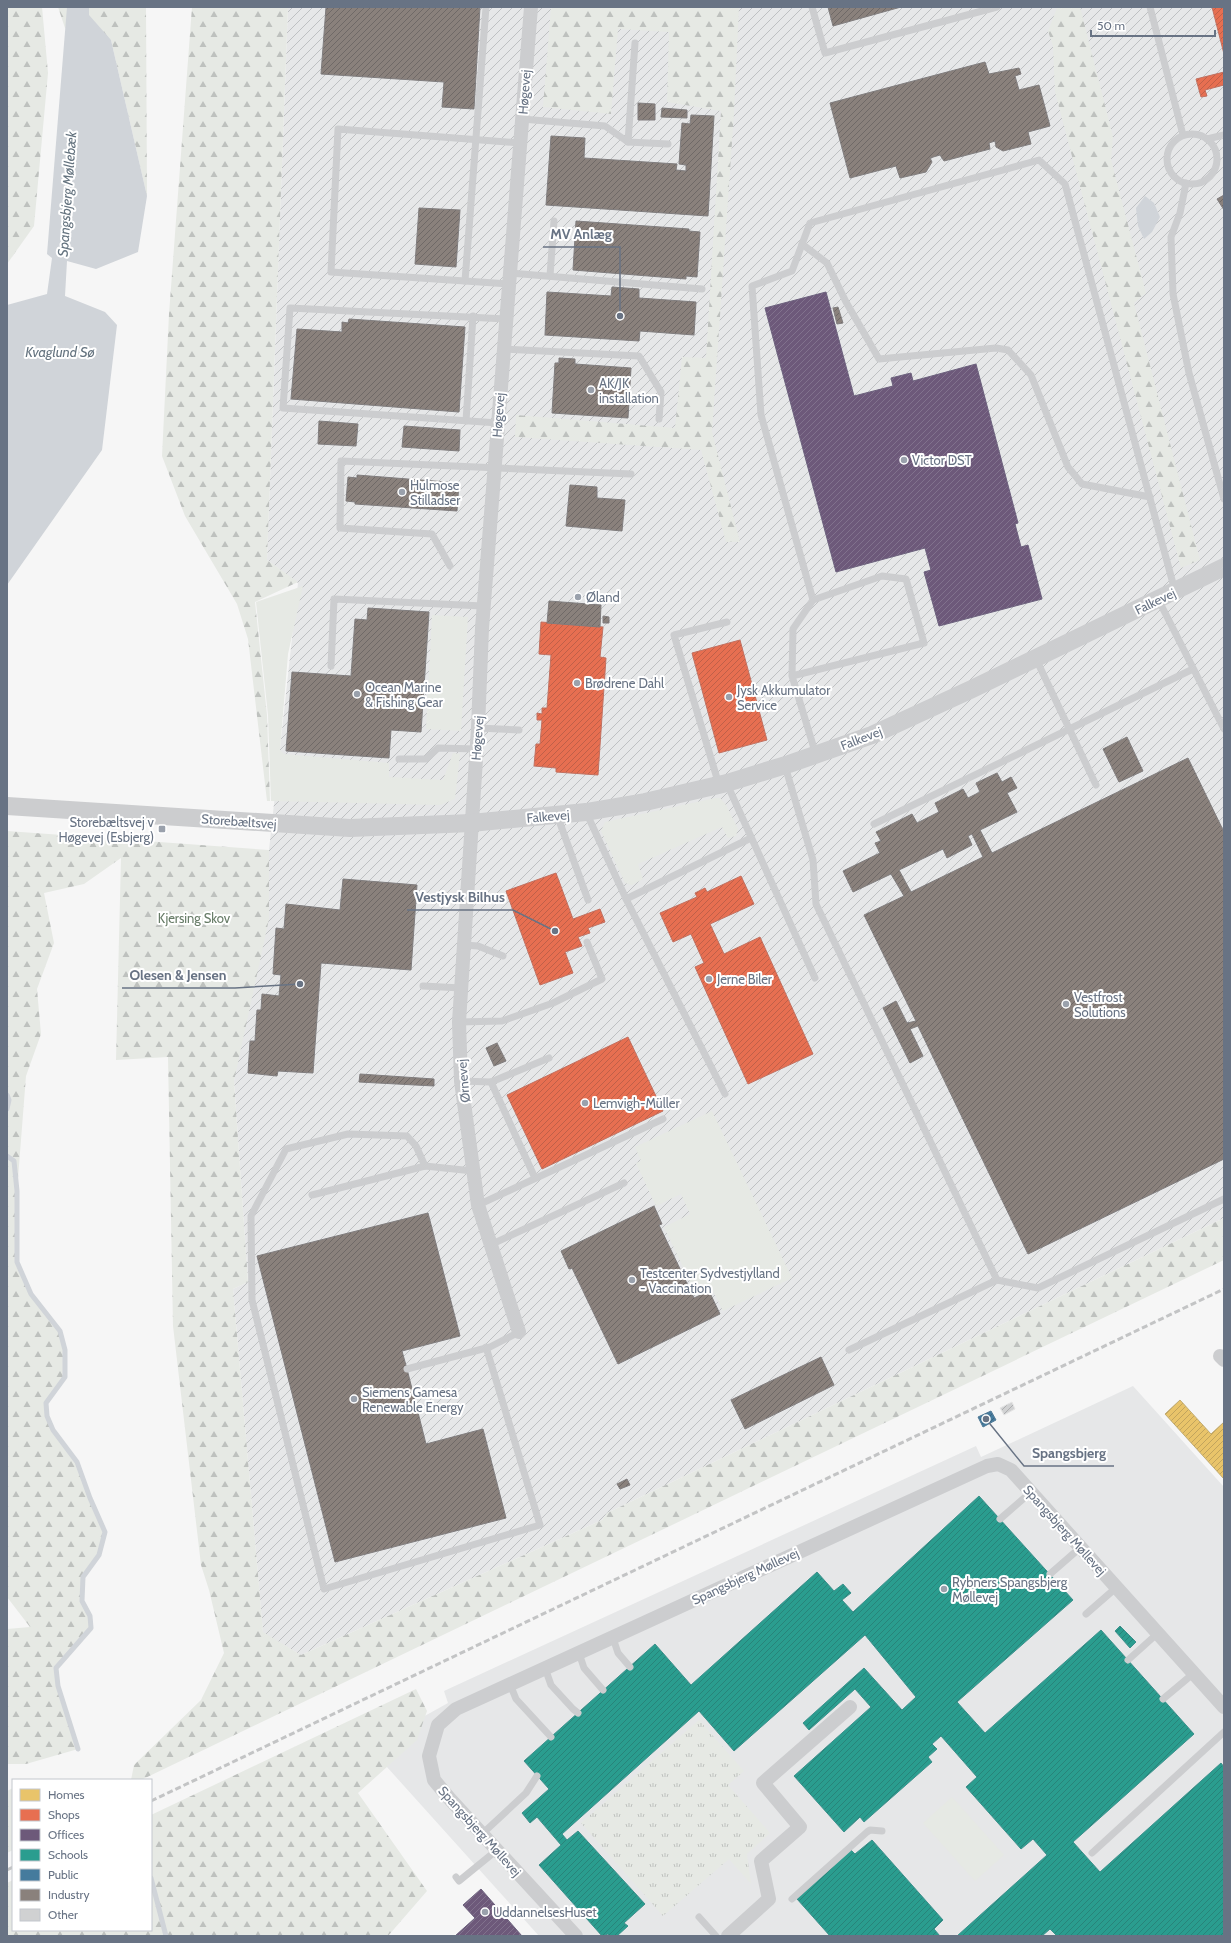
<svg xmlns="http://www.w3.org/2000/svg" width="1231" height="1943" viewBox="0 0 1231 1943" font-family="Cabin,sans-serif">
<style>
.built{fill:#e6e7e8}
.industrial{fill:url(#industrial-furrows)}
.green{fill:#e6e9e4}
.forest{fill:url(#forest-firs)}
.park{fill:url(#park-tufts)}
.water{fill:#d0d4d9}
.homes{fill:url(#homes-hatch);stroke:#c2ac72}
.shops{fill:url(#shops-hatch);stroke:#c17060}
.offices{fill:url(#offices-hatch);stroke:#6c617d}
.schools{fill:url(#schools-hatch);stroke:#3d908c}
.public{fill:url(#public-hatch);stroke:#507996}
.industry{fill:url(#industry-hatch);stroke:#807d7e;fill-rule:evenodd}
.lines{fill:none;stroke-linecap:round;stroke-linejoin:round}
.stream{stroke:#d0d4d9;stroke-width:5}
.building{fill:url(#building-hatch);stroke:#e6e6e6}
.service{stroke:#cccdcf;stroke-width:7}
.minor{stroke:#cccdcf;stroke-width:14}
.tertiary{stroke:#cccdcf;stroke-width:18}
.rail{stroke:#c3c4c5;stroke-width:3;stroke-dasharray:6 3;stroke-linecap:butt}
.poi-dot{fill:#9aa1ac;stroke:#fff;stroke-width:1.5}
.labels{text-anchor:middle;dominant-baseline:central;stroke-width:4;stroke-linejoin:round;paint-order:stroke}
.street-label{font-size:13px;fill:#687384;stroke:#fff}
.poi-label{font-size:13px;fill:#687384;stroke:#fff;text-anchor:start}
.park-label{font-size:13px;fill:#677c67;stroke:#fff}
.water-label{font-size:14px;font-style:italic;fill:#64737f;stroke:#fff}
.leader{fill:none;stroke:#687384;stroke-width:1.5}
.callout-dot{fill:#687384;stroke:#fff;stroke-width:1.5}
.callout-label{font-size:14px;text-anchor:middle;font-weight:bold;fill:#687384;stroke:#fff;stroke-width:4;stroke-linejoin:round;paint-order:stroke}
</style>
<defs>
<pattern id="industrial-furrows" width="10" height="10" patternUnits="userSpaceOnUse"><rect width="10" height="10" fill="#e6e7e8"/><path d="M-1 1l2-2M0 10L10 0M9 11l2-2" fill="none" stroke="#bec0c2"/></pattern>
<pattern id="forest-firs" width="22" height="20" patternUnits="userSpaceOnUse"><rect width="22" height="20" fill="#e6e9e4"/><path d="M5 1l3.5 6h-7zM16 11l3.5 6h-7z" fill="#bec1be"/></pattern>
<pattern id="park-tufts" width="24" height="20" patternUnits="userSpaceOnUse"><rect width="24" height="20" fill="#e6e9e4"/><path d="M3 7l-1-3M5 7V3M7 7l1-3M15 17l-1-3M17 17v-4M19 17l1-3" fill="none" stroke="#bec1be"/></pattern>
<pattern id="homes-hatch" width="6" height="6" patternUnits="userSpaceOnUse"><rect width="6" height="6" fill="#e9c46a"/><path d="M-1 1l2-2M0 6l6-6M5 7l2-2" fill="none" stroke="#c1a45d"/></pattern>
<pattern id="shops-hatch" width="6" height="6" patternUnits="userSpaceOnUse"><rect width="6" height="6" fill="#e76f51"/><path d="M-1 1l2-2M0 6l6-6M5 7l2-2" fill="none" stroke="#bf6049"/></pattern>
<pattern id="offices-hatch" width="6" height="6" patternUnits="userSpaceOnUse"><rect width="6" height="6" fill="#6d597a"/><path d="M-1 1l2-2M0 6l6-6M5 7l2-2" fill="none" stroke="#81728d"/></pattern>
<pattern id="schools-hatch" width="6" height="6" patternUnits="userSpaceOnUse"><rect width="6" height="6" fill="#2a9d8f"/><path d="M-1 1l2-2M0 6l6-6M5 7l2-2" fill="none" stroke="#28847a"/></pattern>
<pattern id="public-hatch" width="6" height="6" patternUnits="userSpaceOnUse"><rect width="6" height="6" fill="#457b9d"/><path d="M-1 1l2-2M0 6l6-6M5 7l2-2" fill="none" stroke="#3c6580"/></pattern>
<pattern id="industry-hatch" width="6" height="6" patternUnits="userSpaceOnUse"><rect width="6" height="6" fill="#8a817c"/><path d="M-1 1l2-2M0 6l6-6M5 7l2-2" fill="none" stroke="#6f6967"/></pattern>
<pattern id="building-hatch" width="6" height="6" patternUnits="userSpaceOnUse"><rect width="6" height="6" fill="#d0d1d2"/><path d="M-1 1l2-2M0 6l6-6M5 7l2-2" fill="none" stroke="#adaeb0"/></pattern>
</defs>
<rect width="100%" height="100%" fill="#f6f6f6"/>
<polygon class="built" points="1133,1386 1224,1487 1224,1936 539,1936 369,1747 448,1703 444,1691 976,1446 981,1457"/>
<polygon class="industrial" points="288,7 1224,7 1224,1218 607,1513 602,1520 301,1655 263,1633 233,1289 248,1282 234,1081 269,850 298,583 267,560"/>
<g class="green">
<polygon points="303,586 288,654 280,750 284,754 389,763 389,777 443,780 453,753 460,754 455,799 440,805 271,801 268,715 256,602"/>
<polygon points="432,615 468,617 461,731 426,729"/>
<polygon points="715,798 720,798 726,805 738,829 736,836 728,838 722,827 638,864 643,879 632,885 625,883 601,831 605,822"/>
<polygon points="712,1111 792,1278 723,1311 710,1285 695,1292 664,1227 690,1214 681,1194 656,1206 636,1163 641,1161 635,1147"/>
<polygon points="952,1797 1004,1855 975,1881 923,1823"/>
</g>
<g class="forest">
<polygon points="7,7 42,7 48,73 34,226 7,264"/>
<polygon points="58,7 146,7 147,196 111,40 65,28"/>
<polygon points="192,7 288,7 267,560 298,582 255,602 267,715 270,801 267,801 248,639 237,604 185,516 162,456 169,314"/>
<polygon points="551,7 739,7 734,113 712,432 740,542 726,542 701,450 515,437 516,415 675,428 682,357 706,358 721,111 667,102 669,32 618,29 611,114 543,107"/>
<polygon points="1080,7 1113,137 1111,160 1146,293 1134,303 1200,560 1181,568 1055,92 1053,46 1048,31 1057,8"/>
<polygon points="7,831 269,850 269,919 234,1081 248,1282 233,1289 263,1632 301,1655 602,1520 607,1513 1224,1218 1224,1260 141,1780 131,1780 134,1765 201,1700 224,1653 209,1590 201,1565 173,1326 168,1057 116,1060 121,858 84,884 44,893 54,943 37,989 41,1034 26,1076 17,1191 17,1262 31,1294 60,1331 65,1350 65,1377 46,1403 47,1416 53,1430 77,1462 90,1498 105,1532 99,1555 83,1577 82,1601 90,1616 91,1628 56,1668 58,1686 78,1749 26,1764 7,1764 7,1629 30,1627 7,1597"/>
<polygon points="416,1689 427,1711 417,1740 358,1793 427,1891 388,1936 7,1936 7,1883 13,1880 13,1930 151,1930 151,1815"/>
<polygon points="13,1788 13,1850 7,1853 7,1791"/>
</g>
<polygon class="park" points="699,1720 744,1771 728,1785 770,1833 747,1854 751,1884 729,1859 663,1916 581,1823"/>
<g class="water">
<polygon points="67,7 89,7 89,15 111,40 147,196 138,252 96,269 67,261 65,296 105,312 117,325 102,450 7,585 7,305 47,294 52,258 47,254"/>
<polygon points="1145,196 1154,203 1160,217 1152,232 1144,239 1138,226 1136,208"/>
</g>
<polygon class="homes" points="1180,1400 1211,1434 1224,1422 1224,1479 1165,1414"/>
<g class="shops">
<polygon points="1212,7 1224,7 1224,54"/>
<polygon points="1224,72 1224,85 1205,90 1207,96 1201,97 1196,79"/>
<polygon points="541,622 603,627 600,657 606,658 598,775 556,772 556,768 534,766 536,744 540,744 542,720 537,720 537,713 542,714 542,708 547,708 551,655 539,654"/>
<polygon points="740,640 767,740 719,753 692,653"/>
<polygon points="556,873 573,919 600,909 605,922 588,928 590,933 578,937 582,946 565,952 573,973 540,985 506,891"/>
<polygon points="741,876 754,904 710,924 724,954 760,937 813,1054 748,1084 695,967 704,963 691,934 673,942 660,913 697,897 695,893 705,888 707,892"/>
<polygon points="628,1037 663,1111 542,1169 507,1095"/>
</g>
<g class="offices">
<polygon points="826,292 854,396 893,386 891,378 911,373 913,381 976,364 1018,523 1015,524 1021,547 1028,545 1042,599 939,626 924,572 931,570 925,548 836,572 765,308"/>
<polygon points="481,1889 522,1936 455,1936 475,1918 463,1905"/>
</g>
<g class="schools">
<polygon points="979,1496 1073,1600 957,1702 985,1733 1101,1630 1194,1734 1073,1842 1100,1872 1221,1763 1224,1767 1224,1936 1057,1936 1050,1929 1042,1936 957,1936 1047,1855 1033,1839 1021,1849 966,1787 977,1777 941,1736 932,1744 937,1749 928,1757 932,1762 864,1822 860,1817 844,1832 794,1776 871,1707 855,1689 809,1730 803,1723 864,1668 902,1710 916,1697 865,1635 734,1751 699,1711 562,1834 567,1840 578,1831 645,1904 624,1923 628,1926 617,1936 610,1936 608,1934 602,1936 539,1865 561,1845 537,1817 530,1823 522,1813 549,1789 524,1761 655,1644 691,1685 817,1572 834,1591 843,1584 851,1593 842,1600 853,1612"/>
<polygon points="1120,1626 1136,1642 1130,1648 1115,1631"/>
<polygon points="872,1840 943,1920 934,1929 940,1936 830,1936 797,1899 851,1850 855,1854"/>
</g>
<polygon class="public" points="991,1411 996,1420 983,1427 978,1417"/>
<g class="industry">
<polygon points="326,7 480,7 474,109 442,107 444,82 321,74"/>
<polygon points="828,7 901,7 833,26"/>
<polygon points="985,62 989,74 1019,68 1021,74 1015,76 1019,90 1039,85 1050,126 1028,132 1031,144 1003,151 996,147 995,141 989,143 990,149 944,161 940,155 930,158 932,162 926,172 900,178 896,166 850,178 830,103"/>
<polygon points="638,103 655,104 655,120 638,120"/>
<polygon points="662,108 687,110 687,118 661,117"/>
<polygon points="691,115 714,116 708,216 546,205 551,136 585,138 584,158 677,164 676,170 686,171 686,165 679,164 682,123 690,124"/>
<polygon points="1224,195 1224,210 1217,199"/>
<polygon points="419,208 460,210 456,267 415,264"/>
<polygon points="576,221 689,229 689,231 700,232 697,277 686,276 686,279 573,270"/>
<polygon points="612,287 639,289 639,298 696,302 694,335 640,331 639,341 545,335 547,292 611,296"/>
<polygon points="838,307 843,323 837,324 833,308"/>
<polygon points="349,319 465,327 459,412 291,399 297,329 342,332 342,322 348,323"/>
<polygon points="559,358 575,359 575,364 631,368 628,418 552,413 555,363 559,363"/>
<polygon points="319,421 358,424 356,446 318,444"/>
<polygon points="404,426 460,430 459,451 402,447"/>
<polygon points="357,475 459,483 457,511 355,504 355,502 346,501 348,477 357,478"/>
<polygon points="570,485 597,487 597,498 625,500 622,531 566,526"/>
<polygon points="549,601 601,605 600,627 547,623"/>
<polygon points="368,608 429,612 421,732 391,730 389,758 286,751 292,672 351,676 355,619 367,620"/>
<polygon points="603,616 609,617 609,623 603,623"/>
<polygon points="1127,737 1143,771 1119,782 1103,749"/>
<path d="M1188 758 1224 832V1159L1028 1254 918 1026 910 1029 923 1056 910 1063 883 1008 896 1001 907 1023 916 1021 864 915 904 896 891 874 853 892 843 871 880 853 875 843 881 841 876 832 912 814 917 823 939 812 935 803 963 789 968 798 980 792 976 783 997 773 1002 782 1011 777 1017 788 1007 793 1017 812 980 830 992 853ZM972 834 983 857 911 892 899 870 943 849 947 858 972 845 968 836Z"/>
<polygon points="343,879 417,885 411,970 321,963 313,1073 278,1071 277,1076 248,1073 250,1041 255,1041 257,1010 261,1010 262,994 279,996 281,975 273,974 276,928 284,929 286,904 340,910"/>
<polygon points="497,1043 506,1061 494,1066 486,1048"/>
<polygon points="360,1074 434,1079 434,1086 359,1082"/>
<polygon points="654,1206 662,1224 659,1225 694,1298 709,1291 720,1314 618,1364 572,1268 569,1269 561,1251"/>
<polygon points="428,1213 460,1336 402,1351 407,1369 426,1444 483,1429 506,1518 335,1562 257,1256"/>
<polygon points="821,1357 834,1385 745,1429 731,1400"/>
<polygon points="627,1479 630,1485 620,1489 617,1484"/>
</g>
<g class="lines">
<g class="stream">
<polyline points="7,1095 9,1100 7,1109"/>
<polyline points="7,1156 14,1161 17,1191 17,1262 31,1294 60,1331 65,1350 65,1377 46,1403 47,1416 53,1430 77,1462 90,1498 105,1532 99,1555 83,1577 82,1601 90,1616 91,1628 56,1668 58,1686 78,1749"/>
<polyline points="151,1878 166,1936"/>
</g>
</g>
<polygon class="building" points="1012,1402 1015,1409 1004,1415 1000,1408"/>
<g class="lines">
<g class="service">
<polyline points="486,7 465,281 509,284"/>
<polyline points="812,7 825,53 997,7"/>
<polyline points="1150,7 1183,135"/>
<polyline points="522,119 605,126 628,142 668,144"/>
<circle cx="1192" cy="159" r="25"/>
<polyline points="1207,139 1224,135"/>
<polyline points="628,142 635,43"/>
<polyline points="1186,183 1180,213 1171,237 1173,294 1189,373 1224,499"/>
<polyline points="802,244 827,263 846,302 879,359 996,348 1008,350 1031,375 1068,467 1082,484 1150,497"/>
<polyline points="510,273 702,289"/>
<polyline points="550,276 554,221"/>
<polyline points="465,281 331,272 338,129 520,143"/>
<polyline points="504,349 639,356 661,392 659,419"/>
<polyline points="466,421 473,316"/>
<polyline points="498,423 283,408 290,308 506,319"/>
<polyline points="450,566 432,534 340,528 341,461 631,474"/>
<polyline points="1158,599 1224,729"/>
<polyline points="813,600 761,415 752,286 792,271 810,223 1039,160 1065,184 1175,591"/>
<polyline points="1036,659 1096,785"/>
<polyline points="331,666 334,599 483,606"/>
<polyline points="792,676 924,643 906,579 882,576 813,600 793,629 792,676 816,755"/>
<polyline points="478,728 519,730"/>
<polyline points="399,759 426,759 438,748 477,749"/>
<polyline points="785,766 813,860 816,904 997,1280 849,1350"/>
<polyline points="727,784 815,978"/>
<polyline points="719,785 674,635 727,622"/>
<polyline points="586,812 628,903 725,1094"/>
<polyline points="557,815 588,900"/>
<polyline points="874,824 1193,669"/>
<polyline points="626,899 751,838"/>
<polyline points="464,945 478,946 503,956"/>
<polyline points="423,986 461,988"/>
<polyline points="459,1022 502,1021 553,1003 602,979 587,942"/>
<polyline points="461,1081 491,1082 549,1058"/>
<polyline points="491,1082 535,1178"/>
<polyline points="425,1166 416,1146 407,1136 348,1134 286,1149 251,1216 252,1300 324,1589 540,1525 486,1347"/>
<polyline points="312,1195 425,1166 473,1171"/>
<polyline points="478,1205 663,1119"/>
<polyline points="490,1245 624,1183"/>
<polyline points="997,1280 1038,1288 1224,1199"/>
<polyline points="407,1369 490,1347 519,1332"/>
<polyline points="1000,1519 1031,1492"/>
<polyline points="1050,1574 1081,1547"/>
<polyline points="1086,1614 1117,1587"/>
<polyline points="613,1638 618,1653 630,1667"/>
<polyline points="579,1653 584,1668 603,1690"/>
<polyline points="1128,1660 1158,1633"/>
<polyline points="545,1668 551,1685 573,1709 578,1713"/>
<polyline points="510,1684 516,1699 551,1737"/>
<polyline points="1163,1699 1194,1673"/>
<polyline points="482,1834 526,1793 537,1776"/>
<polyline points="1092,1853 1224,1732"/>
<polyline points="456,1877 459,1881 497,1850"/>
<polyline points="792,1899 867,1832 870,1830 882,1831"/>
<polyline points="699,1917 716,1936"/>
</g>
<g class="minor">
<polyline points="519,1332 478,1205 461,1081 459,1022 478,728 482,628 531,7"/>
<polyline points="1220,1356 1224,1360"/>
<polyline points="576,1936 449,1798 434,1780 429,1756 438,1725 456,1709 987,1466 998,1464 1011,1470 1224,1707"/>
<polyline points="728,1936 769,1899 761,1861 800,1827 763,1783 850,1707"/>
</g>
<polyline class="tertiary" points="7,806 350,828 471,823 586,812 645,802 727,783 789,764 872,735 972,689 1224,567"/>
<g class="rail">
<polyline points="151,1801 1224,1289"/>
<polyline points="7,1870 13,1867"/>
</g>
</g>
<g class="poi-dot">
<circle cx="591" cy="390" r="4"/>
<circle cx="904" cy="460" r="4"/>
<circle cx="402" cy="492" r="4"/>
<circle cx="578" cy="597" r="4"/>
<circle cx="577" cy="683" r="4"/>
<circle cx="357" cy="694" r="4"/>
<circle cx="729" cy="697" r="4"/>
<rect x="158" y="825" width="8" height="8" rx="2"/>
<circle cx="709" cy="979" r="4"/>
<circle cx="1066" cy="1004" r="4"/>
<circle cx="585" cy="1103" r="4"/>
<circle cx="632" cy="1280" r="4"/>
<circle cx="354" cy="1399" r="4"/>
<circle cx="944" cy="1589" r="4"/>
<circle cx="485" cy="1912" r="4"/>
</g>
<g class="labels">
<g class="street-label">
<text transform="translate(524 92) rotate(-86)">Høgevej</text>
<text transform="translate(498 415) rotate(-86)">Høgevej</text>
<text transform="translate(1155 601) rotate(-26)">Falkevej</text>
<text transform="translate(477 738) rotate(-86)">Høgevej</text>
<text transform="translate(861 738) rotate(-21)">Falkevej</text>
<text transform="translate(548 816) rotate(-5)">Falkevej</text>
<text transform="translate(239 821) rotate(4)">Storebæltsvej</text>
<text transform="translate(463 1081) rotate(-95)">Ørnevej</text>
<text transform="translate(1065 1530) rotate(48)">Spangsbjerg Møllevej</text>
<text transform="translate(745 1576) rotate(-25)">Spangsbjerg Møllevej</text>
<text transform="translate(480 1831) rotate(48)">Spangsbjerg Møllevej</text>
</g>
<g class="poi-label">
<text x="599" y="383">AK/JK<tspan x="599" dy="15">installation</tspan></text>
<text x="912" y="460">Victor DST</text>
<text x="410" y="485">Hulmose<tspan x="410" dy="15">Stilladser</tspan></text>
<text x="586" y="597">Øland</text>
<text x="585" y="683">Brødrene Dahl</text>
<text x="365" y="687">Ocean Marine<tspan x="365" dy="15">&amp; Fishing Gear</tspan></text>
<text x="737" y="690">Jysk Akkumulator<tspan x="737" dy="15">Service</tspan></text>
<text x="154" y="822" text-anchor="end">Storebæltsvej v<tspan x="154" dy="15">Høgevej (Esbjerg)</tspan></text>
<text x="717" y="979">Jerne Biler</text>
<text x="1074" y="997">Vestfrost<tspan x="1074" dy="15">Solutions</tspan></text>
<text x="593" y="1103">Lemvigh-Müller</text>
<text x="640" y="1273">Testcenter Sydvestjylland<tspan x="640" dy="15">- Vaccination</tspan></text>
<text x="362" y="1392">Siemens Gamesa<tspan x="362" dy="15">Renewable Energy</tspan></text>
<text x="952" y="1582">Rybners Spangsbjerg<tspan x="952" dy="15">Møllevej</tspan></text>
<text x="493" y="1912">UddannelsesHuset</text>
</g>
<g class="park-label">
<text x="194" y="918">Kjersing Skov</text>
</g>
<g class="water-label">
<text transform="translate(67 194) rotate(-86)">Spangsbjerg Møllebæk</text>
<text x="60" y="352">Kvaglund Sø</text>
</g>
</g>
<path class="leader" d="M620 316L620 247H543M555 931L513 910H407M300 984L235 988H122M986 1419L1024 1466H1114"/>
<g class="callout-dot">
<circle cx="620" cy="316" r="4"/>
<circle cx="555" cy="931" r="4"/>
<circle cx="300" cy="984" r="4"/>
<circle cx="986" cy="1419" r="4"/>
</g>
<g class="callout-label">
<text x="581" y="239">MV Anlæg</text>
<text x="460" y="902">Vestjysk Bilhus</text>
<text x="178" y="980">Olesen &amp; Jensen</text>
<text x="1069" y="1458">Spangsbjerg</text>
</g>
<rect width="1231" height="1943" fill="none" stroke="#687384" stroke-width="16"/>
<rect x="12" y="1779" width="140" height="152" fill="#ffffff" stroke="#c3c7ce"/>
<rect x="20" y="1789" width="20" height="12" fill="#e9c46a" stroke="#c3c7ce"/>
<text x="48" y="1799" font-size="12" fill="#687384">Homes</text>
<rect x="20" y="1809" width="20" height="12" fill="#e76f51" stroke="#c3c7ce"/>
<text x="48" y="1819" font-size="12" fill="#687384">Shops</text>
<rect x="20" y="1829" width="20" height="12" fill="#6d597a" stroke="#c3c7ce"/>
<text x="48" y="1839" font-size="12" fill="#687384">Offices</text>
<rect x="20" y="1849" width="20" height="12" fill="#2a9d8f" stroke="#c3c7ce"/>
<text x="48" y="1859" font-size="12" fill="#687384">Schools</text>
<rect x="20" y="1869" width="20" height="12" fill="#457b9d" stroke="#c3c7ce"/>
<text x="48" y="1879" font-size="12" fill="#687384">Public</text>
<rect x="20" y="1889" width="20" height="12" fill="#8a817c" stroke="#c3c7ce"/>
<text x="48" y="1899" font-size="12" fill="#687384">Industry</text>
<rect x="20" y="1909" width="20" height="12" fill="#d0d1d2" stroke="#c3c7ce"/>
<text x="48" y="1919" font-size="12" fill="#687384">Other</text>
<path d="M1091 30v6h124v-6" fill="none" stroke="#687384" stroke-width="2"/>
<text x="1097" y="30" font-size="12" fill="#687384" stroke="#ffffff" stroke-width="3" paint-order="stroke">50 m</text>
</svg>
